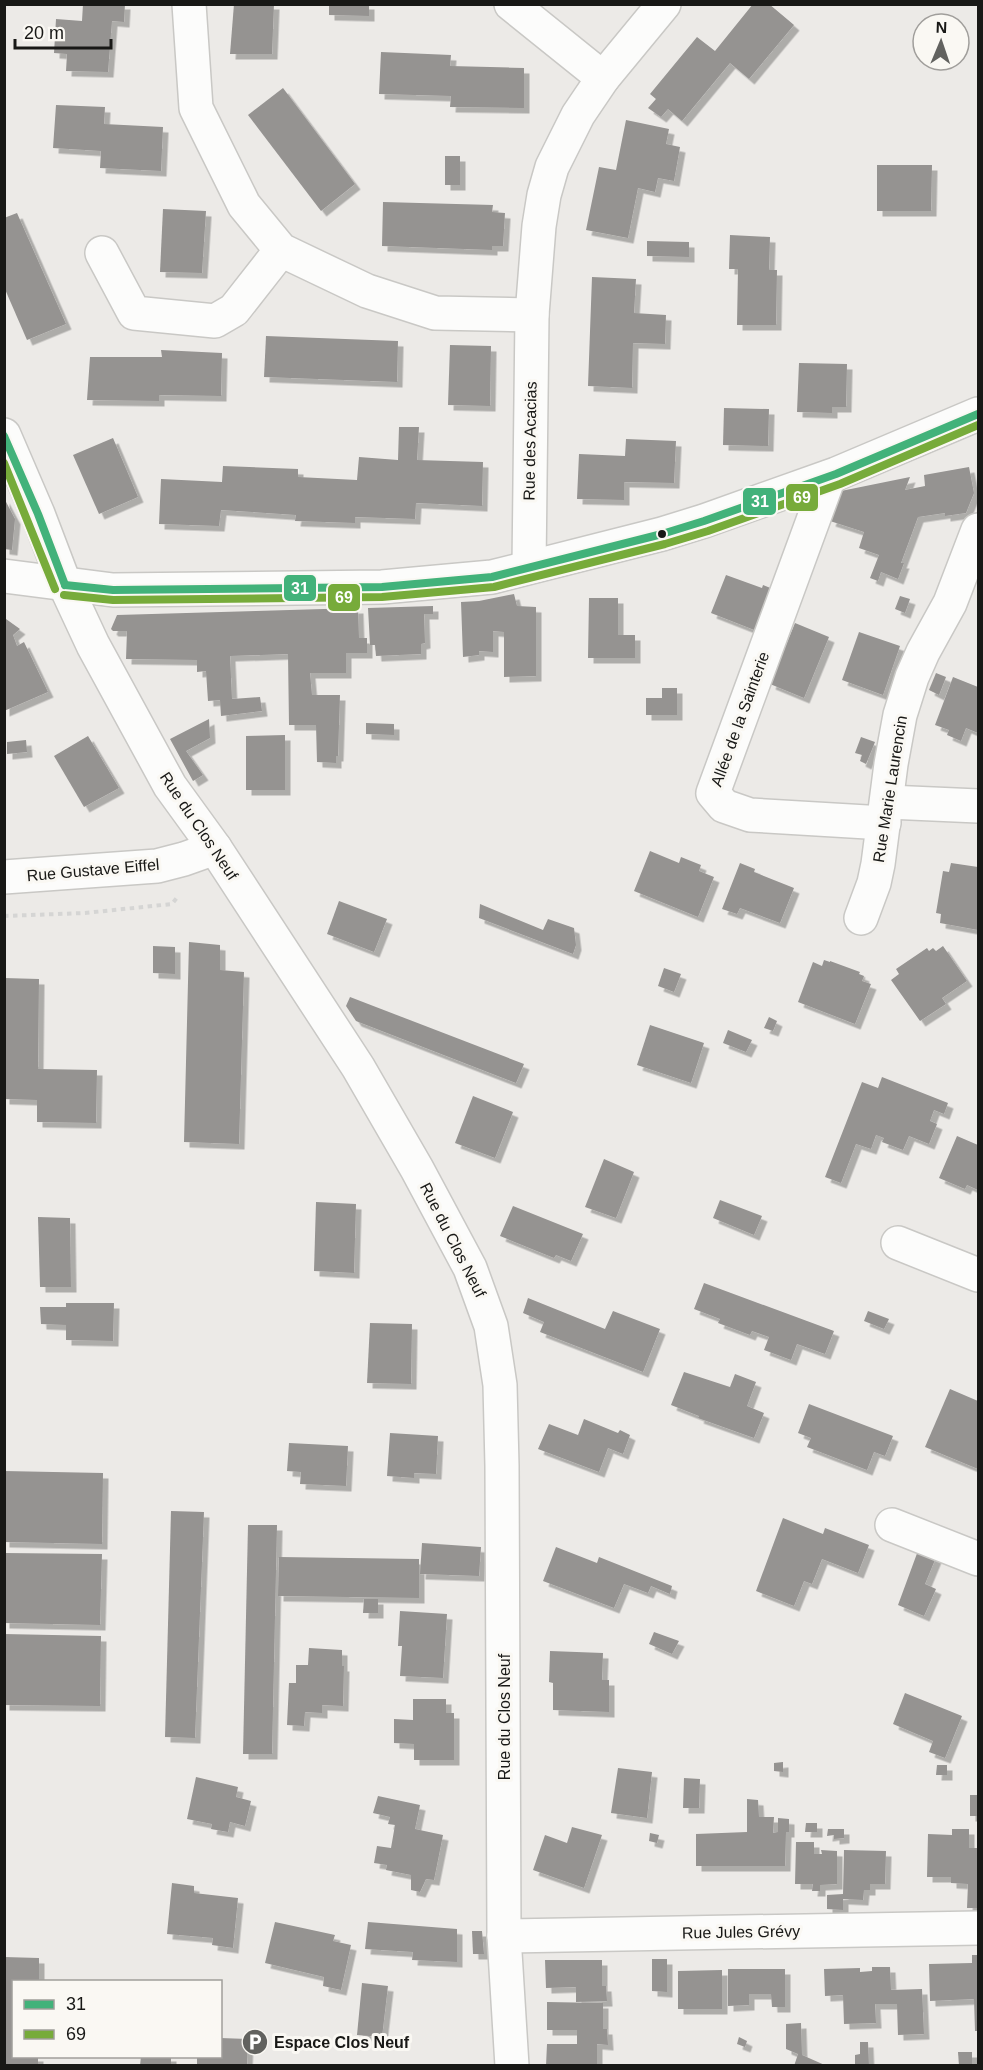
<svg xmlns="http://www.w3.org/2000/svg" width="983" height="2070" viewBox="0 0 983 2070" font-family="Helvetica,sans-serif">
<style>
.building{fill:#959391;filter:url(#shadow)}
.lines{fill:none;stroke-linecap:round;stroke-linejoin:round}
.minor-casing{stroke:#c9c8c5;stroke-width:36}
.path{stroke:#d5d5d4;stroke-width:4;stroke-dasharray:4.5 4.5;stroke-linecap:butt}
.minor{stroke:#fcfcfb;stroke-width:33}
.bus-1-casing{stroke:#faf8f3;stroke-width:12}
.bus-2-casing{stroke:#faf8f3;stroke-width:12}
.bus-1{stroke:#42b27a;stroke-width:8}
.bus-2{stroke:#77ab3a;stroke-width:8}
.bus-dot{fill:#181816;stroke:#faf8f3;stroke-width:2}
.labels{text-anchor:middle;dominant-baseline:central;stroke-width:6;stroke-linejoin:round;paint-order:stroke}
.street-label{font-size:16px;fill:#181816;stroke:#faf8f3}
.poi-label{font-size:16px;font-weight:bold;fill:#181816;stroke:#faf8f3;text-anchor:start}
.line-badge{stroke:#faf8f3;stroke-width:2}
.badge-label{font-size:16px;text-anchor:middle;font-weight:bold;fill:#fff}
</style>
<defs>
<filter id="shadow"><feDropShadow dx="5.5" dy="5.5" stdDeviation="0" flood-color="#0004"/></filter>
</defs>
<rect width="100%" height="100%" fill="#eceae7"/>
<g class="building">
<polygon points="83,4 125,4 124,22 112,21 108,72 66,71 67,54 54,53 56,19 82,21"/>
<polygon points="234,4 274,4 272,54 230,54"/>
<polygon points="329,4 369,4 369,16 329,15"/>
<polygon points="753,4 769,4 794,25 749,79 730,63 682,121 668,109 661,117 648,108 656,99 650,94 697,37 715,51"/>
<polygon points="381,52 451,55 450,66 524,68 524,108 450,107 451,96 379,94"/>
<polygon points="283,88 355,184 321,211 248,115"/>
<polygon points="56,105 105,107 104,124 163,127 161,171 100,168 101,151 53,148"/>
<polygon points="626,120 669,129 666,144 680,147 674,181 658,178 655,192 638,188 628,238 586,230 599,167 616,170"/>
<rect x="445" y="156" width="15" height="29"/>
<polygon points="877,165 932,165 931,211 877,211"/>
<polygon points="383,202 493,205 492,212 505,213 503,246 492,246 492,250 382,246"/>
<polygon points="163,209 206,211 202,273 160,272"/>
<polygon points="17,213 66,324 27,340 4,287 4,218"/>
<polygon points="730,235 770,237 769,270 777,270 776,325 737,325 738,269 729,269"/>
<polygon points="647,241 689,242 689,257 647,256"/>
<polygon points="592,277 636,279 634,313 666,315 665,344 633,343 632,388 588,386"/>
<polygon points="266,336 398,341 397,382 264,377"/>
<polygon points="450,345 491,346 490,406 448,405"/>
<polygon points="161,350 222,353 221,396 159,395 159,401 87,400 90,357 162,357"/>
<polygon points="799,363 847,364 846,407 832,407 832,413 797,412"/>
<polygon points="724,408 769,409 768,446 723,445"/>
<polygon points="399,427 419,427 417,460 483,462 482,506 416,503 415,519 355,517 355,523 295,521 296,515 221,510 219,526 159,524 161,479 222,482 223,466 298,469 298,477 357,480 359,457 398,460"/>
<polygon points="113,438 138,497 99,514 73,455"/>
<polygon points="626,439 676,441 674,483 624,482 624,500 577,499 579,454 625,456"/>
<polygon points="969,467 974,493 966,513 945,516 945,513 918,517 901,563 904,563 898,579 881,572 878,581 870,578 879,555 859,548 864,532 830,521 841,491 910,477 905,490 925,486 924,475"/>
<polygon points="4,498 15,519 12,550 4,549"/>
<polygon points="726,575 762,588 763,585 778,591 762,633 711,613"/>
<polygon points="514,594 517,606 536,607 536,676 504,677 504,632 493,631 493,652 479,651 479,655 463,657 461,602 479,601"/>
<polygon points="900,596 910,599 905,613 895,609"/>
<polygon points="589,598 618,598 618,635 635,635 635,658 588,658"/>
<polygon points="433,606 433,614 424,614 425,643 421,644 421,654 376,656 375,645 370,645 368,608"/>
<polygon points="358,608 359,638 367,638 367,653 346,653 346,673 310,673 312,695 340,695 338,756 336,756 336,763 317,762 316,725 289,725 288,654 230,656 232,699 260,697 262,711 221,716 220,700 208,701 206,671 197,672 197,660 126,659 127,631 113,631 111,629 117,615"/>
<polygon points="6,619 20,629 13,635 17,646 24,642 48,692 4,711 4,620"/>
<polygon points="795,623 829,637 804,698 770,684"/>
<polygon points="859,632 900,646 883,695 842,680"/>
<polygon points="936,673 946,677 939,695 929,690"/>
<polygon points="953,677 978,687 978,733 966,728 961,741 947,735 949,730 935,725"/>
<polygon points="662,688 677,688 677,715 646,715 646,698 662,698"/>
<polygon points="209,719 210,738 186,751 203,775 193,781 170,739"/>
<polygon points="366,723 394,724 394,735 366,734"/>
<polygon points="285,735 285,790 246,790 246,736"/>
<polygon points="88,736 119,788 84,807 54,756"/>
<polygon points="861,737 875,742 866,764 860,761 862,755 855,753"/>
<polygon points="26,740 27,752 7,754 7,742"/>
<polygon points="650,851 679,863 681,857 701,865 699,871 714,877 698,917 634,891"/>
<polygon points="740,863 755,869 754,872 794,888 780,923 740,908 737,914 722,909"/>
<polygon points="951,863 978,867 978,930 940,923 941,914 936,913 943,871 949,872"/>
<polygon points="339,901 387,919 374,952 327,934"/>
<polygon points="480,904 543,930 548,919 574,928 576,945 573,954 479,918"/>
<polygon points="189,942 220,945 220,970 244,972 239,1144 184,1142"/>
<polygon points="153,946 175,947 175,974 153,973"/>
<polygon points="943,946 967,981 942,998 946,1004 920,1021 891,980 899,974 896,969 927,948 929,951 933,948 936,951"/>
<polygon points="824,960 830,962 830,961 860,972 859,974 864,976 862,981 871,984 855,1024 798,1002 813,962 822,966"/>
<polygon points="664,968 681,974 674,992 658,986"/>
<polygon points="4,978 39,979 38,1069 97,1070 96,1123 37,1122 37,1100 4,1099"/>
<polygon points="350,997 524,1064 516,1083 356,1021 346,1006"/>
<polygon points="769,1017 777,1021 773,1031 764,1028"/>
<polygon points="650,1025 704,1043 691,1083 637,1065"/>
<polygon points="728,1030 752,1040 746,1052 723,1043"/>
<polygon points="882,1077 948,1103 944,1114 934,1110 930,1121 937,1124 929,1144 909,1136 903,1150 882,1142 884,1138 876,1135 871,1149 856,1144 841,1183 825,1177 862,1082 878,1088"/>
<polygon points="473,1096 513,1112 495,1158 455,1143"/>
<polygon points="957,1136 978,1145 978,1190 967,1185 965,1189 939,1178"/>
<polygon points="604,1159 634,1172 616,1218 585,1207"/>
<polygon points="720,1200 762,1216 754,1235 713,1218"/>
<polygon points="316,1202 356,1204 354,1273 314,1271"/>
<polygon points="513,1206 583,1234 571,1261 556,1255 554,1258 500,1236"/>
<polygon points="38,1217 70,1218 71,1287 40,1287"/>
<polygon points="704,1283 834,1331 825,1354 797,1344 791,1360 764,1350 769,1337 752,1331 750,1335 718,1323 720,1319 694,1309"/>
<polygon points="528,1298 605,1329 613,1311 660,1329 643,1372 540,1332 544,1322 523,1313"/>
<polygon points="66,1303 114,1303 113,1341 66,1340 66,1325 41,1324 40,1307 66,1307"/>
<polygon points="868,1311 889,1319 884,1329 864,1321"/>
<polygon points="370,1323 412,1324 411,1384 367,1383"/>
<polygon points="684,1372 730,1387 735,1374 756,1382 747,1406 764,1413 754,1438 698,1418 699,1416 671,1405"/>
<polygon points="950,1389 978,1401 978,1469 925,1447"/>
<polygon points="809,1404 893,1436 885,1456 874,1452 867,1470 807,1447 811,1438 798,1433"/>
<polygon points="584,1419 618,1433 620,1430 630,1435 623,1454 608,1448 599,1472 538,1449 549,1424 578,1435"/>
<polygon points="390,1433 438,1436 436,1474 414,1473 414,1478 387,1476"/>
<polygon points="289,1443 348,1446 346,1486 300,1484 301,1472 287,1471"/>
<polygon points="4,1471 103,1473 102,1544 4,1542"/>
<polygon points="171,1511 204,1512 195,1738 165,1737"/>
<polygon points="783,1518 823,1534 825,1528 869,1545 858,1573 822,1559 812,1584 804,1581 794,1606 756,1591"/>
<polygon points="248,1525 277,1525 272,1754 243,1754"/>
<polygon points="422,1543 481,1547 479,1576 420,1574"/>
<polygon points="556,1547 597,1563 599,1557 672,1586 670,1594 651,1586 648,1593 624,1584 614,1608 543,1581"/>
<polygon points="919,1548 937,1555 925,1584 936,1589 924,1616 898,1605"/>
<polygon points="4,1553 102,1554 100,1625 4,1623"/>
<polygon points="279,1557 419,1559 419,1598 278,1596"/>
<polygon points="364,1599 378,1599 378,1613 363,1613"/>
<polygon points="400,1611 447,1614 443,1678 400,1676 402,1646 398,1646"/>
<polygon points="654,1632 679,1641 672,1654 649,1644"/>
<polygon points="4,1634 101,1636 100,1706 4,1705"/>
<polygon points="309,1648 342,1650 342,1666 344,1666 343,1706 322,1705 322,1713 305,1712 304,1726 287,1725 289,1683 296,1683 296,1665 308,1665"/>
<polygon points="550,1651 603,1653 602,1680 609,1680 609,1712 553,1710 553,1683 549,1682"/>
<polygon points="905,1693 962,1716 945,1758 929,1752 933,1741 893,1724"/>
<polygon points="413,1699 446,1699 446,1713 454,1713 454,1760 414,1760 414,1744 394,1743 394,1719 413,1720"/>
<polygon points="783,1762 783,1772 774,1771 774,1763"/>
<polygon points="937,1765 947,1765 947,1775 936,1775"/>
<polygon points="618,1768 652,1772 647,1818 611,1813"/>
<polygon points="196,1777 238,1787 236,1797 251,1801 245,1826 230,1822 228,1832 211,1829 212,1824 187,1819"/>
<polygon points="684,1778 700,1779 699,1808 683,1808"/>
<polygon points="970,1795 978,1795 977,1816 970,1816"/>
<polygon points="378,1796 420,1805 415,1829 443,1835 434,1880 426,1879 420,1892 411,1890 411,1875 386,1870 387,1865 374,1863 377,1846 391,1848 395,1825 388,1824 390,1817 373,1813"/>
<polygon points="747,1799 758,1800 759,1817 774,1817 773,1833 778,1832 778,1818 789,1819 789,1832 786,1832 785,1866 696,1866 696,1834 747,1832"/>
<polygon points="806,1823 817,1823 817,1832 805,1832"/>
<polygon points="572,1827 602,1835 584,1888 533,1870 545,1835 567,1843"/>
<polygon points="828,1829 844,1829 844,1838 834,1839 834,1835 827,1836"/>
<polygon points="952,1829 969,1829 969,1848 978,1848 978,1908 967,1908 968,1884 951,1883 951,1877 927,1877 928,1834 952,1835"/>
<polygon points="650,1833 659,1835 657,1843 649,1841"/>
<polygon points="796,1842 814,1842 814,1854 822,1854 821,1850 837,1851 837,1884 820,1885 820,1891 812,1891 813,1884 795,1884"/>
<polygon points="844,1850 886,1851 885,1884 870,1884 870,1890 864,1890 863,1900 843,1899 843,1910 827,1909 827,1895 843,1894"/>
<polygon points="172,1883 194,1886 194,1893 238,1898 233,1948 212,1945 213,1938 167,1934"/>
<polygon points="275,1922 335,1935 333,1941 351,1945 341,1990 323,1986 324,1977 265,1963"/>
<polygon points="368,1922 457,1929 457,1962 412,1960 413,1952 365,1949"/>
<polygon points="472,1931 482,1931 484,1954 473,1954"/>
<polygon points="972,1955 978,1955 978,2031 975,2031 974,1999 930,2001 929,1964 972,1963"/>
<polygon points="4,1957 39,1958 39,1982 14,1982 14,2056 38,2056 38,2066 4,2066"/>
<polygon points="652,1959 667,1959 667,1992 652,1991"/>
<polygon points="545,1960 602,1960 602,1986 606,1986 607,2001 576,2002 576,1987 546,1988"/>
<polygon points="872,1967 890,1967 891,1990 922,1989 924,2034 898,2035 897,2004 875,2004 876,2023 844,2024 843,1995 825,1996 824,1969 860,1968 860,1972 872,1971"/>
<polygon points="728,1969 785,1969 785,2007 772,2007 771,1994 749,1994 749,2005 728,2006"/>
<polygon points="722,1970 722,2009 678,2009 678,1971"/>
<polygon points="362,1983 388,1986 382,2037 357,2035"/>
<polygon points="547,2002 603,2003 603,2029 607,2029 608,2045 597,2044 597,2066 546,2066 547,2044 577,2044 577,2030 547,2030"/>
<polygon points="801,2023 802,2055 827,2066 794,2066 798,2054 786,2049 786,2024"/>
<polygon points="739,2037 747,2041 745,2047 737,2044"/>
<polygon points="220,2038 248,2039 247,2066 197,2066 197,2056 220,2056"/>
<polygon points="860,2042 868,2042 869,2066 855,2066 855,2055 860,2054"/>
<polygon points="958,2052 972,2052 972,2066 959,2066"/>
<polygon points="141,2056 171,2056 171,2066 140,2066"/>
</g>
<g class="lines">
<g class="minor-casing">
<g id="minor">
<polyline points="189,4 196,108 244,205 281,250 367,291 435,313 532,315"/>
<polyline points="511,4 603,78"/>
<polyline points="102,253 134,313 215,321 234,310 281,250"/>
<polyline points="4,435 38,514 65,585 93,645 170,786 215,848 358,1067 417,1169 470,1268 491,1326 500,1385 502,1466 504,1936 512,2066"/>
<polyline points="829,477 713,793 724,806 750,815 884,823"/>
<polyline points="529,567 532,315 539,226 544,195 552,167 578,115 603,78 664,4"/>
<polyline points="4,576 113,590 382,587 492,577 662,534 704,521 836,474 978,414"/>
<polyline points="888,802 978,806"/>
<polyline points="4,877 157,866 184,859 215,848"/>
<polyline points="861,918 874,883 878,864 891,764 900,715 912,677 923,652 950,603 978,530"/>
<polyline points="898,1243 978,1275"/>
<polyline points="892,1525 978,1559"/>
<polyline points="504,1936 978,1928"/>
</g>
</g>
<polyline class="path" points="4,916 85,913 172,904 179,895"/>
<use href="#minor" class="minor"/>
<g class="bus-1-casing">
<g id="bus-1">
<polyline points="4,436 38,514 65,585"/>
<polyline points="65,585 113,590 382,587 492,577 662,534 704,521 836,474 978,414"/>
</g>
</g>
<g class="bus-2-casing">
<g id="bus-2">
<polyline points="4,463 55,589"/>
<polyline points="64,595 113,600 382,597 494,587 665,544 708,531 840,484 978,425"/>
</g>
</g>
<use href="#bus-1" class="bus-1"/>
<use href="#bus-2" class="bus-2"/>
</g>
<defs>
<g id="parking-disc" transform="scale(1.35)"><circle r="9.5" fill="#62625f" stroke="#faf8f3"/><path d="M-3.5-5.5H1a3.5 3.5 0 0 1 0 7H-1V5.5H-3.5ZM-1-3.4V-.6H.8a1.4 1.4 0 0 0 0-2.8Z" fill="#fff"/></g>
</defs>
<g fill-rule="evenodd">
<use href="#parking-disc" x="255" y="2042"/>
</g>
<circle class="bus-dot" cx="662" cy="534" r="5"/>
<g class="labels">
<g class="street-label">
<text transform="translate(530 441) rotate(-89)">Rue des Acacias</text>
<text transform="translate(740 719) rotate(-70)">Allée de la Sainterie</text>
<text transform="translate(890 789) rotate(-81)">Rue Marie Laurencin</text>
<text transform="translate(199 826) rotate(56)">Rue du Clos Neuf</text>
<text transform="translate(93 870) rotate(-5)">Rue Gustave Eiffel</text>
<text transform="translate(453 1240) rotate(63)">Rue du Clos Neuf</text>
<text transform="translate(504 1717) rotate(-90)">Rue du Clos Neuf</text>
<text transform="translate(741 1932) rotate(-1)">Rue Jules Grévy</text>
</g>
<g class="poi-label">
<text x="274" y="2042">Espace Clos Neuf</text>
</g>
</g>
<g class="line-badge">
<rect x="785" y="483" width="34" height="29" rx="6" fill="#77ab3a"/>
<rect x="742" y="487" width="35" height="29" rx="6" fill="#42b27a"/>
<rect x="283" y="574" width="34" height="28" rx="6" fill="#42b27a"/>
<rect x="327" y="583" width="34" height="29" rx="6" fill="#77ab3a"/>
</g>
<g class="badge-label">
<text x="802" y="503">69</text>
<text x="760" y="507">31</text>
<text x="300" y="594">31</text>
<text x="344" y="603">69</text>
</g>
<rect width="983" height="2070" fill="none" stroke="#181816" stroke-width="12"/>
<rect x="12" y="1980" width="210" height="78" fill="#faf8f3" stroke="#a09e9b" stroke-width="1.5"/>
<rect x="24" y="2000" width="30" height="9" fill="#42b27a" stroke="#a09e9b" stroke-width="1.5"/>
<text x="66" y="2010" font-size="18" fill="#181816">31</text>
<rect x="24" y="2030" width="30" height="9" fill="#77ab3a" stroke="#a09e9b" stroke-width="1.5"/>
<text x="66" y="2040" font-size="18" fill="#181816">69</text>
<g transform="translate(941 42) rotate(2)"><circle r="28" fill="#faf8f3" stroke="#a09e9b" stroke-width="1.5"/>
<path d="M0-4.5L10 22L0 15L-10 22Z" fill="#62625f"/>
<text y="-9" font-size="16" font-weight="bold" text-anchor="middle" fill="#181816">N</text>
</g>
<path d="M15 39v9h96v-9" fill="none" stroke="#181816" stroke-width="3"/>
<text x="24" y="39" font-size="18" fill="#181816" stroke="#faf8f3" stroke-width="4.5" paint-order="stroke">20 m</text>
</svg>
